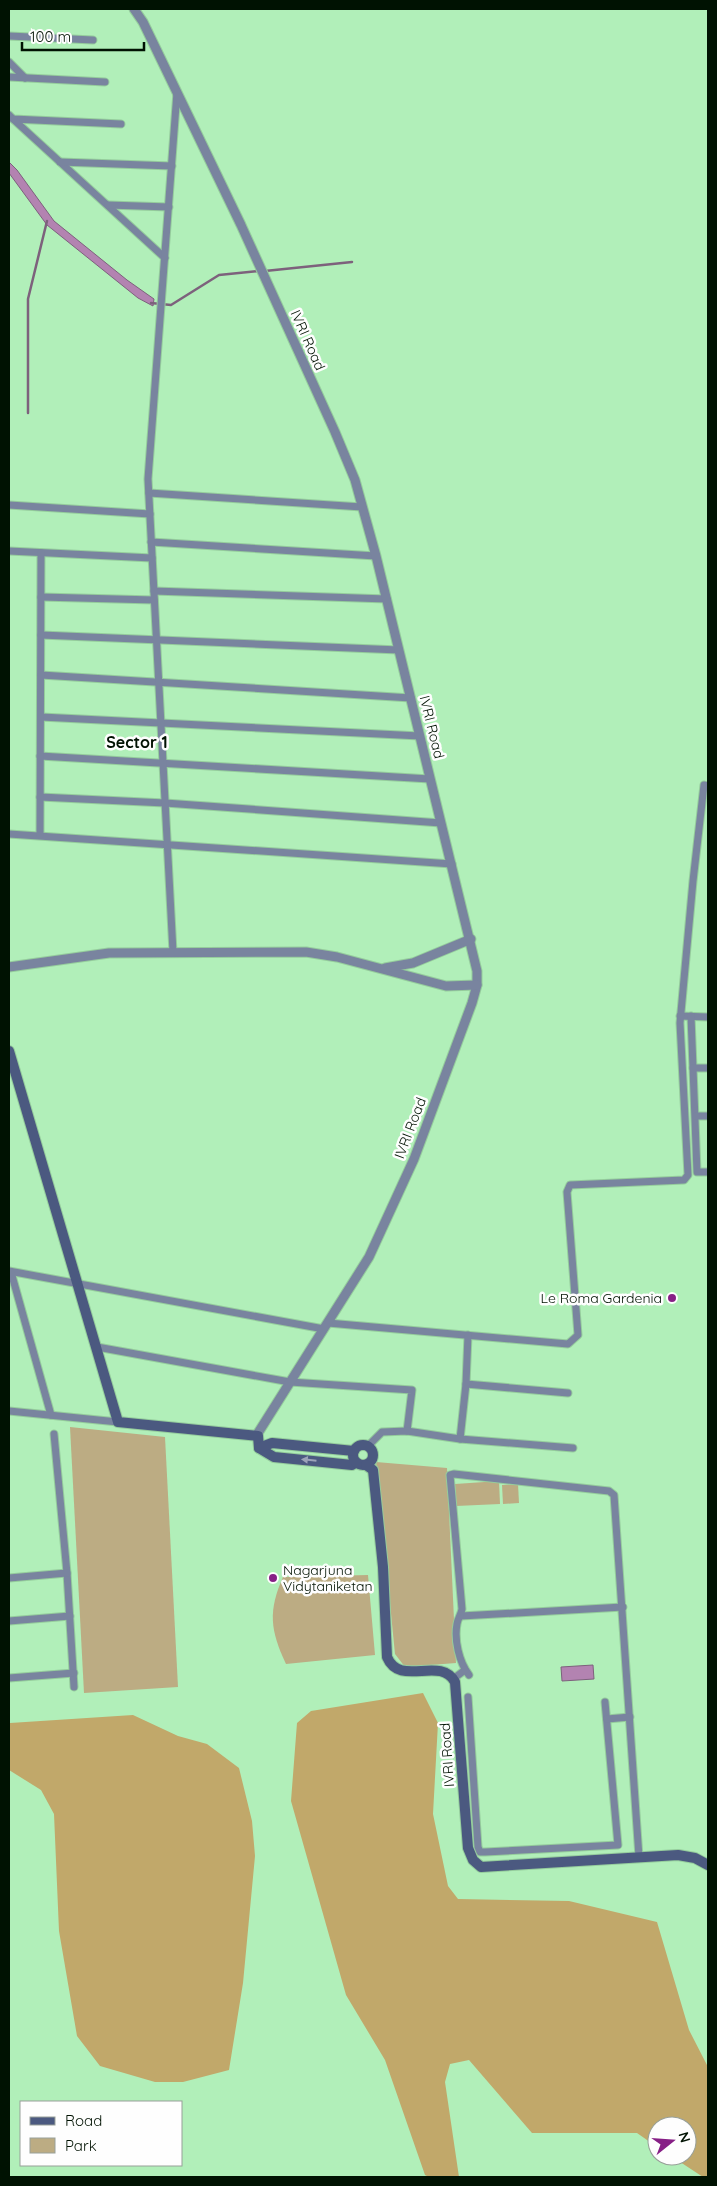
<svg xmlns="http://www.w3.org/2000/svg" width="717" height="2186" viewBox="0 0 717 2186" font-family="Quicksand,sans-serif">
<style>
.green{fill:#bcac83}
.forest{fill:#c1a86a}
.water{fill:#b383b1;stroke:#7d617c}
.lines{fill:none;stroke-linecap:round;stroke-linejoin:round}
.stream{stroke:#7d617c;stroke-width:2.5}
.minor-casing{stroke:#95cc9c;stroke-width:9}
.tertiary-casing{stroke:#95cc9c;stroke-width:11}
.secondary-casing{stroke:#95cc9c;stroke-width:12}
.minor{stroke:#79849f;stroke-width:7}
.tertiary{stroke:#79849f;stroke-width:9}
.secondary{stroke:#4b5980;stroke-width:10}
.oneway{fill:#9ca3b9}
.poi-dot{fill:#871f86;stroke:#fefefe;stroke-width:2}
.labels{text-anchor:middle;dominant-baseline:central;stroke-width:5;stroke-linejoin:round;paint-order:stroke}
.street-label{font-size:14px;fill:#001202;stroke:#fefefe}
.poi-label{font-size:14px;fill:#001202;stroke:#fefefe;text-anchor:end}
.quarter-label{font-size:16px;font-weight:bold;fill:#001202;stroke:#fefefe}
</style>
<rect width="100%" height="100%" fill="#b1efb9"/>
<g class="green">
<polygon points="70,1427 165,1437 178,1687 84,1693"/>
<polygon points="376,1462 447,1468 456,1663 405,1667 395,1654"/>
<polygon points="499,1481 500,1504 456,1506 455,1484"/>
<polygon points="518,1484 519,1503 503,1504 502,1485"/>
<path d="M368 1575 375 1655 286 1664C270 1630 268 1611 283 1577Z"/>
</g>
<g class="forest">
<polygon points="423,1693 438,1723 433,1814 448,1886 458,1899 569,1901 657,1922 689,2030 708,2067 708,2177 703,2177 671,2156 687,2156 687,2126 657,2126 657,2147 637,2133 532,2133 469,2060 450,2064 445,2082 459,2177 429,2177 425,2175 385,2060 346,1995 291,1801 297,1723 311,1711"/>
<polygon points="133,1715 178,1736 207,1744 239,1768 252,1821 255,1856 243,1983 229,2070 183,2082 155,2082 100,2066 77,2036 59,1931 54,1814 41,1790 9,1770 10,1723"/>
</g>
<g class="water">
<polygon points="9,162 17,170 54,221 127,280 154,299 153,306 138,298 47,225 9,173"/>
<polygon points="593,1665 594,1679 562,1681 561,1667"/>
</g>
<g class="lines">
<g class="stream">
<polyline points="265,271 352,262"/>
<polyline points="151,303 171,305 219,275 259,271"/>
<polyline points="28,413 28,299 47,221"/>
</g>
<g class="minor-casing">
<g id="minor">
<polyline points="9,36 93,40"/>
<polyline points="9,62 25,78"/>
<polyline points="9,77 105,82"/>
<polyline points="9,115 13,119 121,124"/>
<polyline points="13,119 165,258"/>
<polyline points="60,162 172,166"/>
<polyline points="108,205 169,207"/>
<polyline points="149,493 362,507"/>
<polyline points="9,505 150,514"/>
<polyline points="151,542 376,556"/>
<polyline points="9,551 152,558"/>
<polyline points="154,591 387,599"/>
<polyline points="41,597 154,600"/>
<polyline points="41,635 399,650"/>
<polyline points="41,675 411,698"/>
<polyline points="41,717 420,736"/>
<polyline points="40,756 430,779"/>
<polyline points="40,797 165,803 441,823"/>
<polyline points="9,834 452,864"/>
<polyline points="40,835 41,553"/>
<polyline points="173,952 148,479 177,92"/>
<polyline points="680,1016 708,1017"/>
<polyline points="691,1016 693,1068"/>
<polyline points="708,1068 693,1068 697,1172 708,1172"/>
<polyline points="696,1116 708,1116"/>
<polyline points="9,1271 324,1329"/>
<polyline points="11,1272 51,1415"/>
<polyline points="328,1323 568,1344 578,1335 567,1192 570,1185 684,1180 688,1175 680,1023 693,881 704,785 708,786"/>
<polyline points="97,1347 290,1382 412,1390 407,1431"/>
<polyline points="466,1384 568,1393"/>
<polyline points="9,1411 118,1422"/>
<polyline points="54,1434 67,1573 74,1687"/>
<polyline points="460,1439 466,1384 468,1335"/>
<polyline points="368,1446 382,1432 407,1431 460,1439 573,1448"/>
<polyline points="9,1578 67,1573"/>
<polyline points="461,1616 623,1607"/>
<polyline points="9,1621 70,1616"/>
<path d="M469 1675C459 1662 454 1640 457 1624 458 1618 461 1615 462 1609L450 1475 454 1474 609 1491 614 1495 639 1857"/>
<polyline points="9,1678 74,1673"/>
<polyline points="453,1679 465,1670"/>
<polyline points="468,1697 478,1847 480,1852 485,1852 618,1845 605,1702"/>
<polyline points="607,1719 630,1717"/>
</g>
</g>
<g class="tertiary-casing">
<g id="tertiary">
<polyline points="134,9 143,22 241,225 335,432 355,480 376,556 477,971 477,985 472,1003 414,1159 369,1257 258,1433 258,1436"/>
<polyline points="9,967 109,953 306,952 337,957 446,986 477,985"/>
<polyline points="385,968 413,963 471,939"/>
</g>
</g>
<g class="secondary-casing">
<g id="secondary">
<polyline points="9,1051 118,1422 258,1436 259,1448 274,1457 352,1465 356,1462"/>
<circle cx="363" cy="1455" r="10"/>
<polyline points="259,1448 272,1443 354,1451"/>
<path d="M366 1465 373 1470 383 1567 387 1657C400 1688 440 1655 455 1682L468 1848 473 1860 481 1867 678 1855 695 1858 708 1865"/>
</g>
</g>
<use href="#minor" class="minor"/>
<use href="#tertiary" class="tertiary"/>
<use href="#secondary" class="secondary"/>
</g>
<defs><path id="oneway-solid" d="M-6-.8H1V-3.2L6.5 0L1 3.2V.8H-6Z" transform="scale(1.25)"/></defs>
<use class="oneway" href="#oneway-solid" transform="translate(309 1460) rotate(-174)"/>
<g class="poi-dot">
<circle cx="672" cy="1298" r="5"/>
<circle cx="273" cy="1578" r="5"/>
</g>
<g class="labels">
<g class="street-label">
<text transform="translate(308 340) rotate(66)">IVRI Road</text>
<text transform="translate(432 727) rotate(76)">IVRI Road</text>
<text transform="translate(410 1128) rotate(-69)">IVRI Road</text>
<text transform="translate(447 1755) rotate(-94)">IVRI Road</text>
</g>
<g class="poi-label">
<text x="662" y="1298">Le Roma Gardenia</text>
<text x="283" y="1570" text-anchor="start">Nagarjuna<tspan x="283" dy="16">Vidytaniketan</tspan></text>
</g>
<g class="quarter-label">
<text x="137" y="742">Sector 1</text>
</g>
</g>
<rect width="717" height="2186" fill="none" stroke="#001202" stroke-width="20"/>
<rect x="20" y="2101" width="162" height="65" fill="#fefefe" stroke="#98a099"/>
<rect x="30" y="2117" width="25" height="8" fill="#4b5980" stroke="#98a099"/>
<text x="65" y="2126" font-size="15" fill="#001202">Road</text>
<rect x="30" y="2138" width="25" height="15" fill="#bcac83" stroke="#98a099"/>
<text x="65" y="2151" font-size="15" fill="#001202">Park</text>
<g transform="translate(672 2141) rotate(73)"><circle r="24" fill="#fefefe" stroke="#98a099"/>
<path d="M0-4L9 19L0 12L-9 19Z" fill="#871f86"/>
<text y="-8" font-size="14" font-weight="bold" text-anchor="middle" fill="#001202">N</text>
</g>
<path d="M22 42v8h122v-8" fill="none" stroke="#001202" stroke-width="2.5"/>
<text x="30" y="42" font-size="15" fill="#001202" stroke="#fefefe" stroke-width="4" paint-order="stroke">100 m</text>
</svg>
